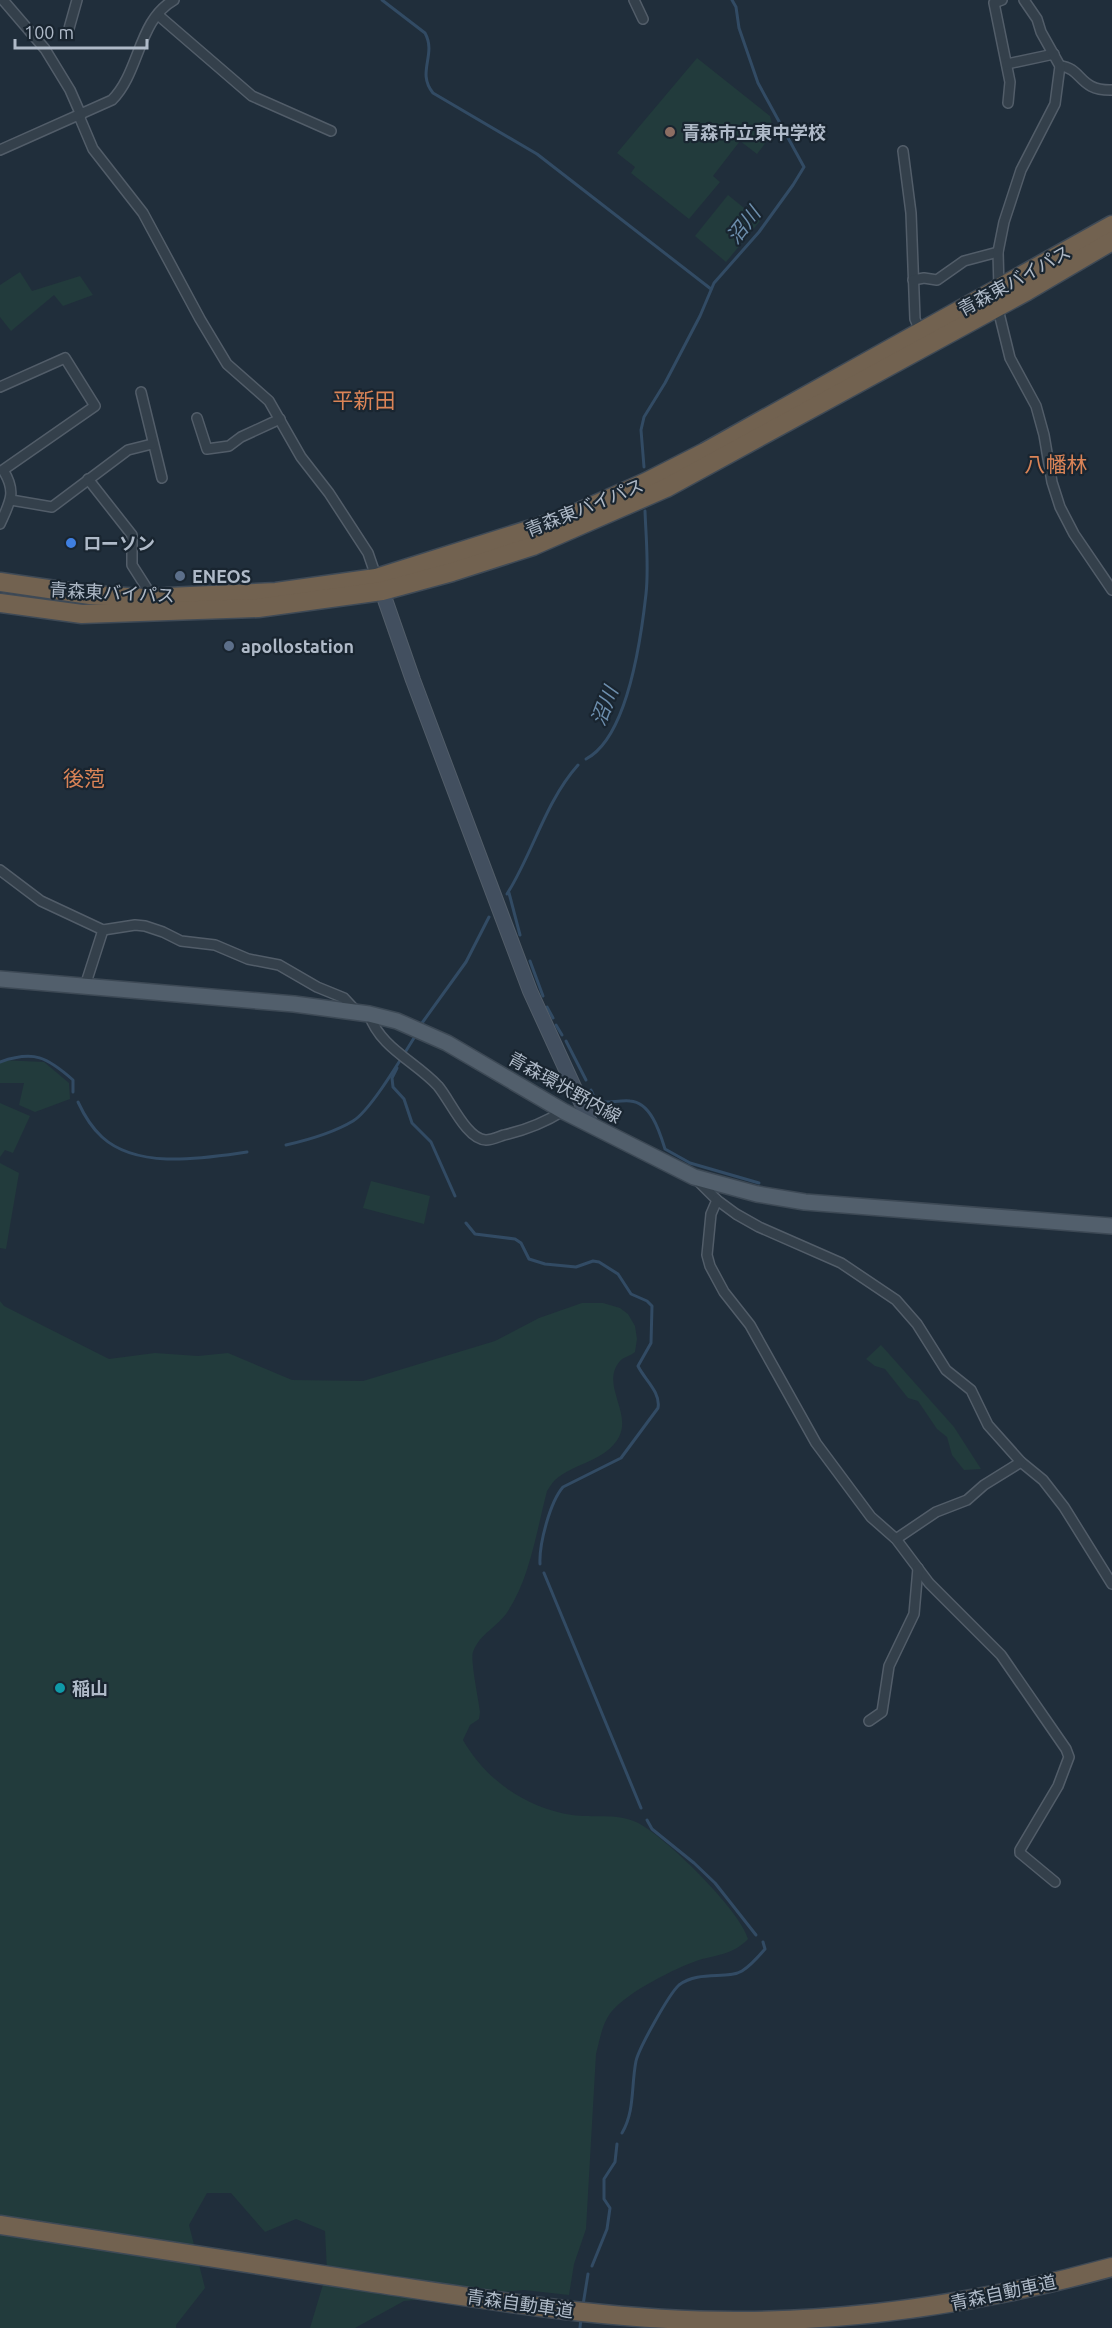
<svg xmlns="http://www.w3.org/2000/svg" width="1112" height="2328" viewBox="0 0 1112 2328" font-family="Ubuntu,'Noto Sans JP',sans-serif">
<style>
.green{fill:#223b3c}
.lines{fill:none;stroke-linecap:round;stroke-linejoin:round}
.stream{stroke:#324b64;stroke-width:3}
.street-casing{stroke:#525d69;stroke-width:12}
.secondary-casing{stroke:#525d69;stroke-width:16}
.primary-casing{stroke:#3d4955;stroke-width:18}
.highway-casing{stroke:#3f4a56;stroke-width:21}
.street{stroke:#34404b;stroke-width:9}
.secondary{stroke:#424f5f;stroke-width:14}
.primary{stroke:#525f6c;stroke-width:15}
.highway{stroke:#726250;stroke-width:18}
.education-dot{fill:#8d6e63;stroke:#192530;stroke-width:2}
.shop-dot{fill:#3f7fe0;stroke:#192530;stroke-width:2}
.service-dot{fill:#5c6f8a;stroke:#192530;stroke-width:2}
.culture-dot{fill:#0f9aa8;stroke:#192530;stroke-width:2}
.labels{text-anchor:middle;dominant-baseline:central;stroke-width:4.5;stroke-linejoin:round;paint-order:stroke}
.poi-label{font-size:18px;font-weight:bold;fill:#afbac8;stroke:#192530;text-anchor:start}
.street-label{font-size:18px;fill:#afbac8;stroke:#192530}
.water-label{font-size:20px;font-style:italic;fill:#6d8ead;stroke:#192530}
.quarter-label{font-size:21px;fill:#db8457;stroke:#192530}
</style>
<rect width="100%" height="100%" fill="#202e3b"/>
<g class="green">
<polygon points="697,58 770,116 774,132 757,154 740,141 713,176 720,182 689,219 631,173 635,167 617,153"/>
<polygon points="728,195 760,221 726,262 695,236"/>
<polygon points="20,272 32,291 80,276 93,295 63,306 54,295 11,331 0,317 0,285"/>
<polygon points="0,1060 44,1062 69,1083 70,1099 35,1112 19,1105 24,1083 0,1083"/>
<polygon points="0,1103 30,1116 13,1153 5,1150 0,1157"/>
<polygon points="0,1163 19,1173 6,1249 0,1248"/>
<polygon points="371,1181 430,1196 424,1224 363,1208"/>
<path d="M0 1301 4 1306 109 1359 155 1353 198 1356 228 1353 292 1380 363 1381 495 1341 539 1318 582 1303H603L620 1308 628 1314 635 1326 637 1339 635 1352C631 1356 623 1357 620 1361 600 1384 632 1412 619 1437 606 1461 574 1463 555 1480 552 1483 549 1488 547 1491 537 1529 530 1578 508 1611 498 1627 480 1633 473 1652 470 1660 479 1701 480 1712L479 1719 470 1725 463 1740C486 1780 526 1808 572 1815 593 1818 616 1813 636 1822 663 1834 741 1911 748 1939 734 1954 717 1955 699 1960 675 1968 628 1992 612 2011 602 2023 600 2039 596 2054L586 2229 574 2264 569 2295 524 2290 404 2301 355 2328H310L327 2271 325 2231 296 2219 265 2232 231 2193H207L189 2225 205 2288 176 2325V2328H0Z"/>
<polygon points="881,1345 954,1427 981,1469 964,1470 952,1455 947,1437 937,1429 918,1401 908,1398 885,1369 875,1366 866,1359"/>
</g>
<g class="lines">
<g class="stream">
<path d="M382 0 425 33C437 55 416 72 433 93L537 154 711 289"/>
<polyline points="644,467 641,430 644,417 665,383 700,316 714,283 759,232 793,185 804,167 758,83 739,28 736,7 732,0"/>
<path d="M586 759C628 737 641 639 646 594 649 567 646 538 645 511"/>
<polyline points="509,893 520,935"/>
<path d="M507 894C533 853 545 802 578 765"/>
<polyline points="530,961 543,996"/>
<polyline points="547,1007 553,1018"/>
<polyline points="422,1023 466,962 489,917"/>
<polyline points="556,1025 562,1035"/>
<polyline points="566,1041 586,1080"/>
<path d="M0 1062C34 1050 47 1057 73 1080V1092"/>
<polyline points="397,1068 392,1078 393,1087 404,1099 412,1123 431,1142 455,1196"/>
<path d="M591 1090 596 1101C607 1104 618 1100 630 1101 651 1102 660 1133 665 1149L690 1163 759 1183"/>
<path d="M78 1102C84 1115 91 1127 102 1137 138 1170 204 1158 247 1152"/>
<path d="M286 1145C308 1140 333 1133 353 1121 371 1110 402 1057 414 1038"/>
<path d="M466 1223 475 1234 515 1239 521 1243 529 1259 545 1264 576 1267 593 1261 599 1262 618 1274 631 1294 647 1301 652 1306 651 1343 638 1366C644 1379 661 1392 658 1408L621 1458 563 1487C550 1502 539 1544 540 1564"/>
<polyline points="544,1573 641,1808"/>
<polyline points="647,1820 652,1829 694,1863 715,1883 756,1935"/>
<path d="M622 2133C635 2111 631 2086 636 2061 639 2048 669 1994 679 1985 699 1970 727 1980 742 1971 750 1966 759 1956 765 1949L763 1942"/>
<polyline points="592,2266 607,2229 610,2208 604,2199 604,2179 615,2162 617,2144"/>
<polyline points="583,2305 588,2274"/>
<polyline points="580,2328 581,2318"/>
</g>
<g class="street-casing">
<g id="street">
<polyline points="3,0 45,49 70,90 81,115"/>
<polyline points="634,0 643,19"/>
<polyline points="1002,0 994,3 1010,82 1008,103"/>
<polyline points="158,15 252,96 331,131"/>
<polyline points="68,32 77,0"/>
<polyline points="1007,64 1054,54"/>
<path d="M1060 66C1083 68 1078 91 1112 90"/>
<polyline points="79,116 93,149 143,213 200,319 227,364 269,401 301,457 329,493 368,553 377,579"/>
<path d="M0 150 112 100C140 72 138 20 174 0"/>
<polyline points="903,151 911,213 915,319 920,331"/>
<polyline points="913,280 924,278 937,280 964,261 998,252"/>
<polyline points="999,288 998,252 1004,222 1021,170 1055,104 1060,66 1041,32 1037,19 1024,0"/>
<polyline points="997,305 1010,358 1036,406 1044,435 1052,482 1060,507 1074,534 1112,590"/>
<path d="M0 387 65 358 95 406 3 470C17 492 10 502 0 524"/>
<polyline points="141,392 162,478"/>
<polyline points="197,418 207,449 229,446 241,437 280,419"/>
<polyline points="88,479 132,535 132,565 153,598"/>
<polyline points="11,500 52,507 128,450 152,444"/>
<polyline points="0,870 41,901 103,930 135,925 145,926 163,932 181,941 215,945 248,959 279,965 317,987 344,998 357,1012"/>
<polyline points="85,986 103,930"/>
<path d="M369 1014C380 1048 415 1061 438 1086 450 1100 467 1140 486 1140 491 1140 498 1137 504 1135 526 1130 544 1123 563 1111"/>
<polyline points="696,1179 717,1200 736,1214 759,1227 841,1263 896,1300 917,1324 946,1370 971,1390 988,1425 1021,1462 1043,1480 1064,1507 1112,1584"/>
<polyline points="717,1200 711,1214 707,1255 710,1266 724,1292 750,1325 816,1443 871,1517 896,1539 929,1583 1001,1655 1066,1749 1069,1757 1058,1786 1020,1850 1020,1853 1055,1882"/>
<polyline points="896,1539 936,1512 967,1500 984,1485 1021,1462"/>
<polyline points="869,1721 882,1712 889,1666 914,1614 918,1568"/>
</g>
</g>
<g class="secondary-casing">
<polyline id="secondary" points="382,591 413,680 530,991 591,1124"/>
</g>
<g class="primary-casing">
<polyline id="primary" points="0,979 294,1004 369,1014 397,1021 447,1043 563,1111 694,1177 757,1194 805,1202 1112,1226"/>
</g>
<g class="highway-casing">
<g id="highway">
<polyline points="0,582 90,595 145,598 276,592 376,578 563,519 646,482 705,452 1112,225"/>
<polyline points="0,603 82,614 258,608 382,591 452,572 533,546 666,488 1027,291 1112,241"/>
<path d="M0 2225C125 2244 249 2263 374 2283 496 2301 620 2322 744 2321 869 2320 992 2300 1112 2267"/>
</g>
</g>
<use href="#street" class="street"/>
<use href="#secondary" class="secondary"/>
<use href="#primary" class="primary"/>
<use href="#highway" class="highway"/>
</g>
<circle class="education-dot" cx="670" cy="132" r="6"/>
<circle class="shop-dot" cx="71" cy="543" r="6"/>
<g class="service-dot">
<circle cx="180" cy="576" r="6"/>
<circle cx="229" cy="646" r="6"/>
</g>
<circle class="culture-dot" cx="60" cy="1688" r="6"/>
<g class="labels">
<g class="poi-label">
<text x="682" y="132">青森市立東中学校</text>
<text x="83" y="543">ローソン</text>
<text x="192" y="576">ENEOS</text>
<text x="241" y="646">apollostation</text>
<text x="72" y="1688">稲山</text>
</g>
<g class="street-label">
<text transform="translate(1014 280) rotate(-29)">青森東バイパス</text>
<text transform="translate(584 507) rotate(-22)">青森東バイパス</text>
<text transform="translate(112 592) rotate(3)">青森東バイパス</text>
<text transform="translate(565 1087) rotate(29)">青森環状野内線</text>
<text transform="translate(1003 2292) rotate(-12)">青森自動車道</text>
<text transform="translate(520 2303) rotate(8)">青森自動車道</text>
</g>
<g class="water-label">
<text transform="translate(743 225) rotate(-52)">沼川</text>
<text transform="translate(604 706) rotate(-69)">沼川</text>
</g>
<g class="quarter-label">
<text x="364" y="400">平新田</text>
<text x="1056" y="464">八幡林</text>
<text x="84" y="778">後萢</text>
</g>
</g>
<path d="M15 39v9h132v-9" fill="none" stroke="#afbac8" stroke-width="3"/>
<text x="24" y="39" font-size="18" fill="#afbac8" stroke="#192530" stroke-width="4.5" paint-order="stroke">100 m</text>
</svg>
